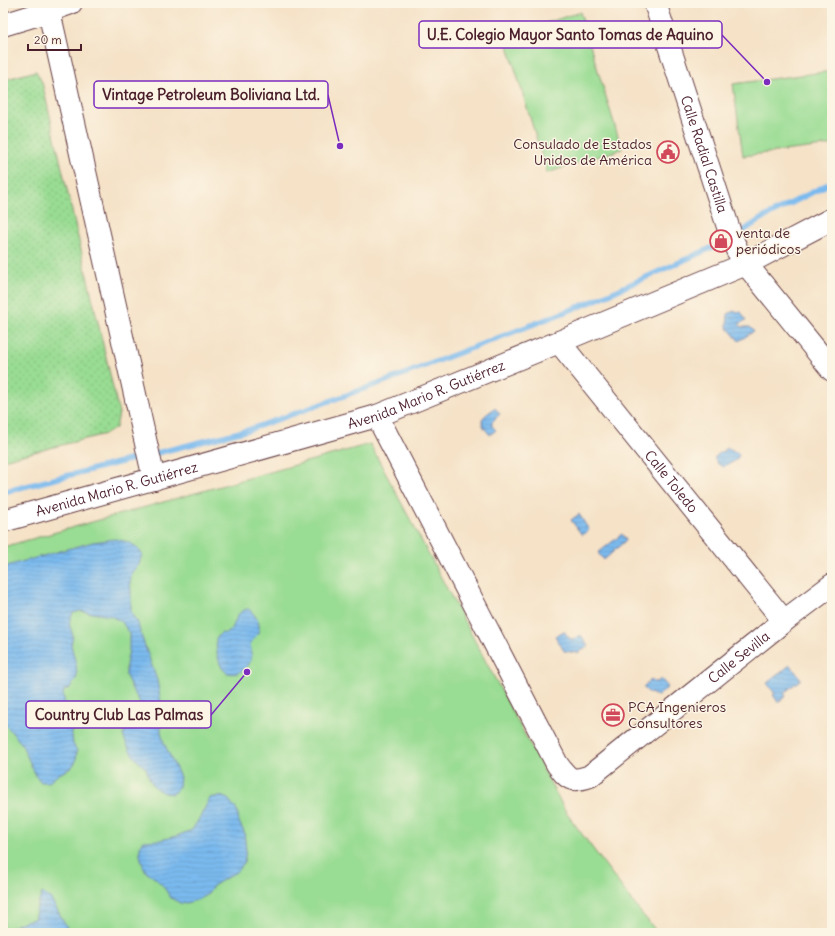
<svg xmlns="http://www.w3.org/2000/svg" width="835" height="936" viewBox="0 0 835 936" font-family="Delius,sans-serif">
<style>
.grass{fill:#99dc93;stroke:#727e5f}
.park{fill:url(#park-dots);stroke:#727e5f}
.water{fill:url(#water-rules);stroke:#626c8c}
.lines{fill:none;stroke-linecap:round;stroke-linejoin:round}
.stream{stroke:#7abaee;stroke-width:5.5}
.minor-casing{stroke:#643c42;stroke-width:24}
.major-casing{stroke:#643c42;stroke-width:24}
.minor{stroke:#fff;stroke-width:22}
.major{stroke:#fff;stroke-width:22}
.labels{text-anchor:middle;dominant-baseline:central;stroke-width:3;stroke-linejoin:round;paint-order:stroke}
.poi-label{font-size:14px;fill:#4a1f2b;stroke:#fcf5e5;text-anchor:start}
.street-label{font-size:14px;fill:#4a1f2b;stroke:#fcf5e5}
.leader{fill:none;stroke:#7b2cbf;stroke-width:1.5}
.callout-dot{fill:#7b2cbf;stroke:#fcf5e5;stroke-width:1.5}
.callout{fill:#fcf5e5;stroke:#7b2cbf;stroke-width:1.5}
.callout-label{font-size:15px;text-anchor:middle;font-weight:bold;fill:#4a1f2b}
</style>
<defs>
<pattern id="park-dots" width="8" height="8" patternUnits="userSpaceOnUse"><rect width="8" height="8" fill="#99dc93"/><path d="M2 2h.1M6 6h.1" fill="none" stroke="#85bc7f" stroke-width="1.8" stroke-linecap="round"/></pattern>
<pattern id="water-rules" width="6" height="5" patternUnits="userSpaceOnUse"><rect width="6" height="5" fill="#7abaee"/><path d="M0 2.5h6" fill="none" stroke="#6b9fcc"/></pattern>
</defs>
<rect width="100%" height="100%" fill="#fcf5e5"/>
<filter id="ink" filterUnits="userSpaceOnUse"><feTurbulence type="fractalNoise" baseFrequency=".025" numOctaves="2"/><feDisplacementMap in="SourceGraphic" scale="8" xChannelSelector="R" yChannelSelector="G"/><feConvolveMatrix kernelMatrix="1 2 1 2 8 2 1 2 1" color-interpolation-filters="sRGB"/></filter>
<filter id="wash" filterUnits="userSpaceOnUse"><feTurbulence type="fractalNoise" baseFrequency=".012" numOctaves="4" result="noise"/><feDisplacementMap in="SourceGraphic" scale="16" xChannelSelector="R" yChannelSelector="G"/><feGaussianBlur stdDeviation="0.9" result="paint"/><feColorMatrix in="noise" values="0 0 0 0 0 0 0 0 0 0 0 0 0 0 0 0 0 1.4 0 .05"/><feComposite in="paint" operator="in"/></filter>
<g filter="url(#wash)">
<rect width="100%" height="100%" fill="#f5e2c7"/>
<g class="grass">
<polygon points="580,12 622,149 547,173 505,36"/>
<polygon points="832,71 832,145 743,156 733,84"/>
<polygon points="370,444 567,814 638,909 658,933 3,933 3,547"/>
</g>
<polygon class="park" points="36,71 42,82 119,413 116,428 105,434 3,460 3,80"/>
<g class="water">
<polygon points="734,311 741,312 746,320 739,324 742,327 750,327 754,331 739,341 727,327 728,314"/>
<path d="M495 408 500 414 492 422V426L496 430 490 435C477 420 481 418 495 408Z"/>
<path d="M728 448 732 451 737 452 739 455C736 463 729 463 723 467L718 464 714 458 721 452Z"/>
<polygon points="579,514 589,530 582,535 571,520"/>
<polygon points="622,534 626,540 604,560 598,553"/>
<path d="M116 539C128 542 135 543 142 554L139 565 132 572 130 583 131 590V611L133 616 138 623 140 632 157 680 161 703V732L164 743 180 777 179 787 173 794C155 793 151 785 146 768 134 760 128 748 123 735L127 728 135 717 140 702 133 691 126 676V665L129 650V633L122 622 111 616 80 611 73 613 69 623 73 636 71 645 76 664 77 677 69 689 64 690 63 696 66 706V717L71 728 73 744 77 751 76 761 71 768 59 774 49 782H41L36 776 21 743 3 722V567L93 542Z"/>
<path d="M249 609C255 615 262 623 258 633 256 637 252 640 250 644 251 649 252 654 251 659 248 673 227 680 221 666 217 657 216 647 216 638L221 633C236 636 232 618 242 611 243 610 247 609 249 609Z"/>
<polygon points="564,631 569,638 573,640 581,635 588,646 578,653 564,651 555,636"/>
<polygon points="790,665 801,679 784,693 786,696 778,702 773,695 775,694 767,683"/>
<path d="M661 679 668 687 658 696C651 694 647 692 643 687L651 680 654 682H657Z"/>
<polygon points="220,796 228,799 237,810 239,822 244,832 246,850 244,863 236,872 213,886 208,894 197,900 182,904 171,898 163,886 155,878 147,873 143,866 140,855 140,846 144,841 161,840 177,836 192,830 199,819 210,798"/>
<polygon points="42,893 50,898 58,911 70,933 3,933 3,931 25,921 34,919 37,907"/>
</g>
<g class="lines">
<g class="stream">
<polyline points="743,231 761,219 832,182"/>
<polyline points="153,454 248,430 386,381 591,302 720,244"/>
<polyline points="3,492 145,456"/>
</g>
</g>
</g>
<g filter="url(#ink)">
<g class="lines">
<g class="minor-casing">
<g id="minor">
<polyline points="51,3 49,11 154,479"/>
<path id="s1" d="M655 3 732 239 737 250 746 264 832 370"/>
<path id="s2" d="M559 342 784 621"/>
<path id="s3" d="M377 416 557 764C568 779 571 783 590 776L784 621 832 585"/>
<path id="s4" d="M3 521 377 416 559 342 746 264 832 219"/>
</g>
</g>
<g class="major-casing">
<polyline id="major" points="3,25 49,11 71,3"/>
</g>
<use href="#minor" class="minor"/>
<use href="#major" class="major"/>
</g>
</g>
<defs>
<g id="civic-ring" transform="scale(1.15)"><circle r="9.5" fill="#fcf5e5" stroke="#d1495b" stroke-width="1.5"/><path d="M-.6-6.5H3V-4.5H.6V-3L4-1V1h2V6H-6V1h2V-1L-.6-3ZM-1.2 2.5V6h2.4V2.5Z" fill="#d1495b"/></g>
<g id="shop-ring" transform="scale(1.15)"><circle r="9.5" fill="#fcf5e5" stroke="#d1495b" stroke-width="1.5"/><path d="M-5-2.5h2.3a2.7 3.5 0 0 1 5.4 0H5L5.5 6h-11ZM-1.5-2.5h3a1.5 2.3 0 0 0-3 0Z" fill="#d1495b"/></g>
<g id="office-ring" transform="scale(1.15)"><circle r="9.5" fill="#fcf5e5" stroke="#d1495b" stroke-width="1.5"/><path d="M-6-3h4V-5.5h4V-3h4V5H-6ZM-1-4.5V-3h2v-1.5ZM-6 0V1H6V0Z" fill="#d1495b"/></g>
</defs>
<g fill-rule="evenodd">
<use href="#civic-ring" x="668" y="152"/>
<use href="#shop-ring" x="721" y="241"/>
<use href="#office-ring" x="613" y="715"/>
</g>
<g class="labels">
<g class="poi-label">
<text x="652" y="144" text-anchor="end">Consulado de Estados<tspan x="652" dy="16">Unidos de América</tspan></text>
<text x="736" y="233">venta de<tspan x="736" dy="16">periódicos</tspan></text>
<text x="628" y="707">PCA Ingenieros<tspan x="628" dy="16">Consultores</tspan></text>
</g>
<g class="street-label">
<text stroke="none"><textPath href="#s1" startOffset="159">Calle Radial Castilla</textPath></text>
<text stroke="none"><textPath href="#s4" startOffset="442">Avenida Mario R. Gutiérrez</textPath></text>
<text stroke="none"><textPath href="#s2" startOffset="179">Calle Toledo</textPath></text>
<text stroke="none"><textPath href="#s4" startOffset="118">Avenida Mario R. Gutiérrez</textPath></text>
<text stroke="none"><textPath href="#s3" startOffset="622">Calle Sevilla</textPath></text>
</g>
</g>
<path class="leader" d="M767 82L722 35M340 146L328 95M247 672L211 715"/>
<g class="callout-dot">
<circle cx="767" cy="82" r="4"/>
<circle cx="340" cy="146" r="4"/>
<circle cx="247" cy="672" r="4"/>
</g>
<g class="callout">
<rect x="419" y="21" width="303" height="27" rx="4"/>
<rect x="94" y="81" width="234" height="27" rx="4"/>
<rect x="26" y="701" width="185" height="27" rx="4"/>
</g>
<g class="callout-label">
<text x="570" y="40">U.E. Colegio Mayor Santo Tomas de Aquino</text>
<text x="211" y="100">Vintage Petroleum Boliviana Ltd.</text>
<text x="119" y="720">Country Club Las Palmas</text>
</g>
<rect width="835" height="936" fill="none" stroke="#fcf5e5" stroke-width="16"/>
<path d="M28 44v6h53v-6" fill="none" stroke="#4a1f2b" stroke-width="2"/>
<text x="34" y="44" font-size="12" fill="#4a1f2b" stroke="#fcf5e5" stroke-width="3" paint-order="stroke">20 m</text>
</svg>
